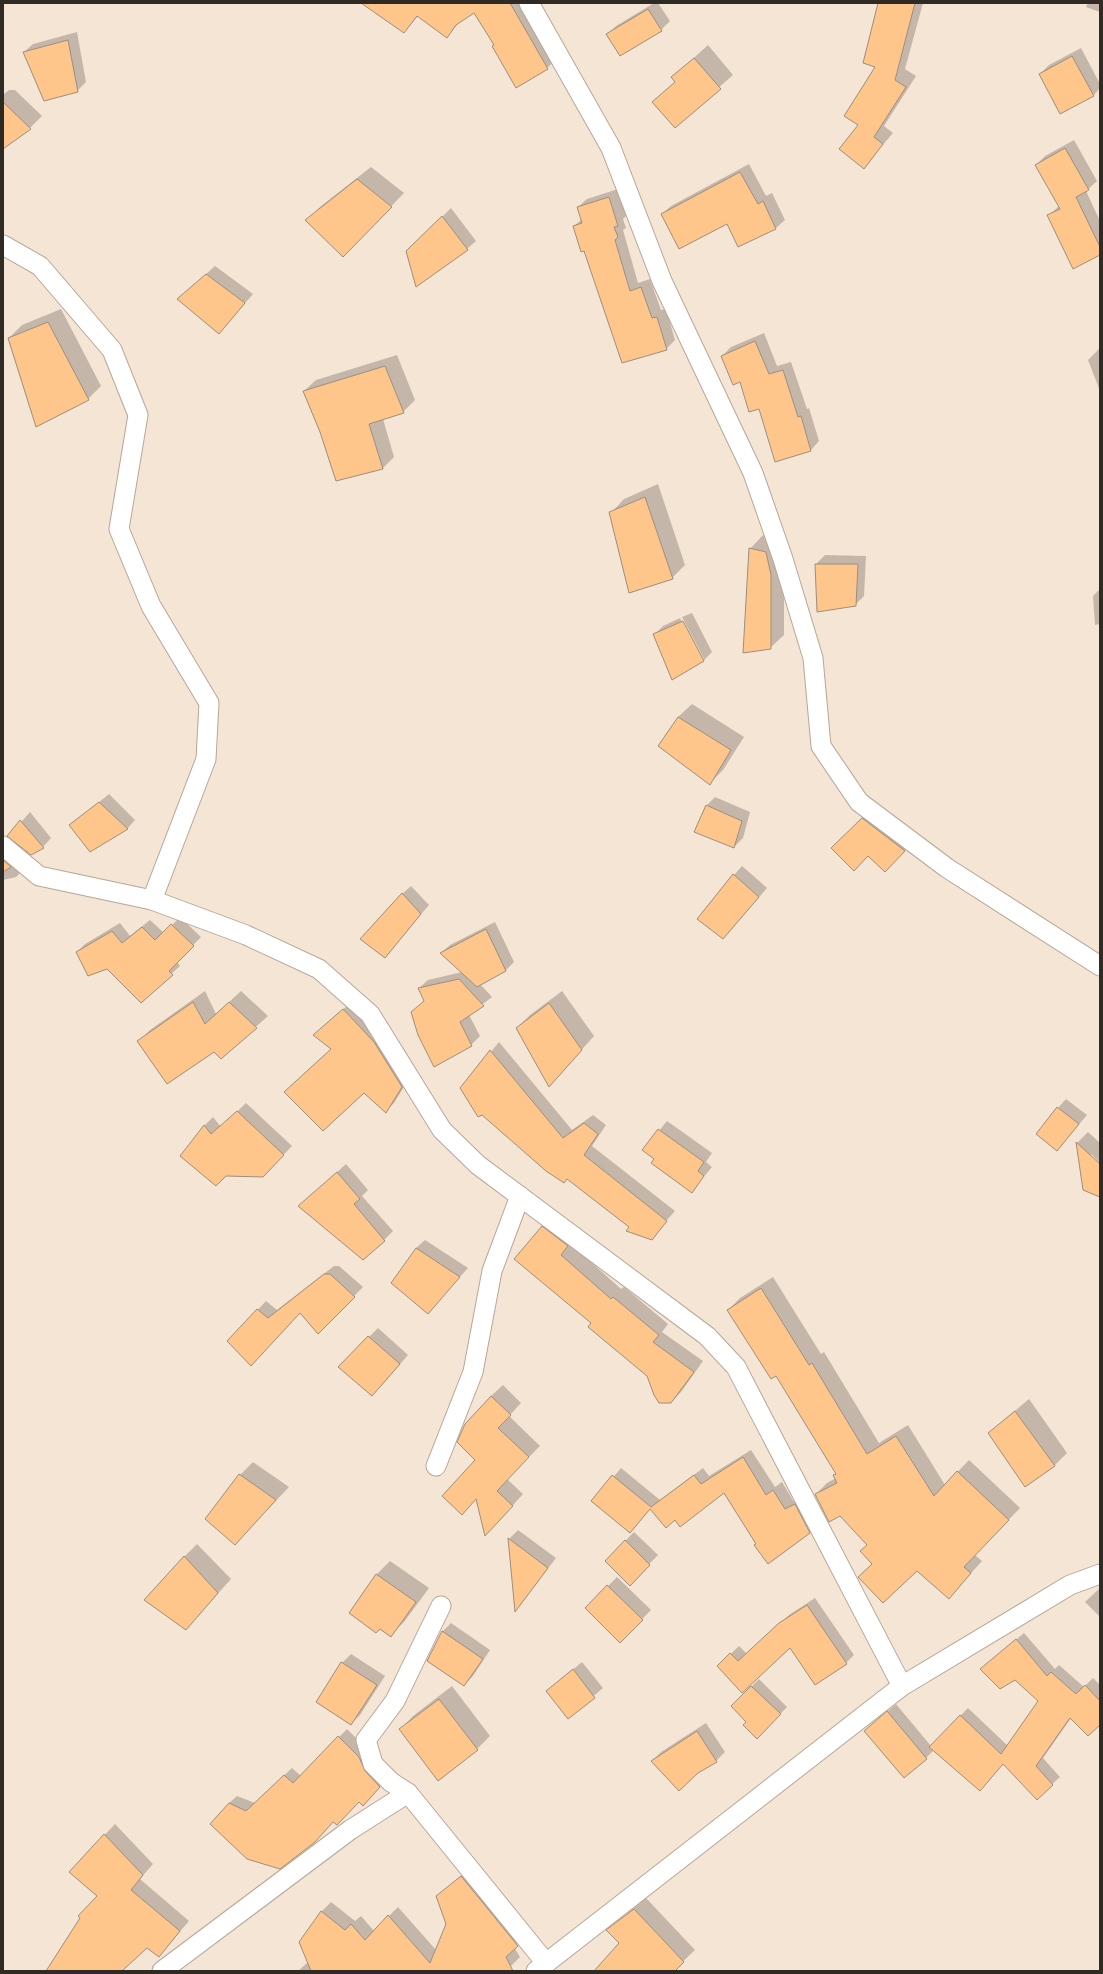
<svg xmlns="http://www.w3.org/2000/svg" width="1103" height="1974" viewBox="0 0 1103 1974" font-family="'Public Sans',sans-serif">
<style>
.shadow{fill:#0003}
.building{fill:#ffc68b;stroke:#9d8e7f}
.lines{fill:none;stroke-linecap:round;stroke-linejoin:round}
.minor-casing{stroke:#b7a798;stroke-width:21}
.minor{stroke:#fff;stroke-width:19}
</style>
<rect width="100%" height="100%" fill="#f5e5d5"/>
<g class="shadow">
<polygon points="385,3 523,3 556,60 547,68 493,46 495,44 475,11 460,21 447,37 418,16 404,32"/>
<polygon points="654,3 658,3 670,21 661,30 608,34 616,26"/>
<polygon points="879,3 923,3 905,69 916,76 884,126 893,133 864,167 860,125 876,67"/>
<polygon points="1088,3 1100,3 1100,12 1086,7"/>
<polygon points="77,32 86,82 77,91 24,52 33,44"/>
<polygon points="708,45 733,75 675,126 654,102 676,81 673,77"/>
<polygon points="1081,48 1100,84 1100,88 1093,96 1040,74 1049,65"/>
<polygon points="9,90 15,90 42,116 30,128 3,148 3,95"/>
<polygon points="1074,140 1097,181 1086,191 1100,221 1100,254 1048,216 1059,206 1036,165 1045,156"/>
<polygon points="749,164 766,196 772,193 785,220 776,228 738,246 727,222 662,214 671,206"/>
<polygon points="371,167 404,193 356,243 307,220 320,207"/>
<polygon points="618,189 626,216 623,219 626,228 623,230 638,283 650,279 661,310 666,309 675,340 666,349 585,249 574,226 582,219 578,207 587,199"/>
<polygon points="451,208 476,241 467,249 407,252"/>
<polygon points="215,266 253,294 227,324 187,291"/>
<polygon points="61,309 101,386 88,399 9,338 22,325"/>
<polygon points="764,333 777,366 791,362 807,409 809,408 819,441 811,450 760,408 722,356 731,347"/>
<polygon points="1100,348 1100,391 1088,360"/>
<polygon points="397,355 415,400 403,412 383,419 394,457 382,469 321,432 304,391 316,380"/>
<polygon points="658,484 685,565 672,578 611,513 624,499"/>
<polygon points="763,535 779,539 784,561 784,635 770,648 750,549"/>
<polygon points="825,555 866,556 864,596 855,605 816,564"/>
<polygon points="1100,589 1100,624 1095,625 1093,596"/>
<polygon points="692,613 712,652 703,661 654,635 663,626 680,618 702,659 704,659 682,617"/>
<polygon points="692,704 744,737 723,770 710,783 660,746 678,717"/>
<polygon points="109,794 135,820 127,829 71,825"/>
<polygon points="715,797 750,812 743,838 734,847 707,805"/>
<polygon points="871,810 913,841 893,862 833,848"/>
<polygon points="30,812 51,838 43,847 9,836"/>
<polygon points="3,844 25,868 16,877 3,880"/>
<polygon points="742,866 767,888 723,938 734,875"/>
<polygon points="411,886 429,905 384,957 402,894"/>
<polygon points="180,917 201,937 177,962 180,966 141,1001 107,968 77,952 85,944 120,923 130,936 150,920 164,933"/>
<polygon points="495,922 514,962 506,970 480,984 492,997 469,1015 480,1036 471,1045 412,1013 425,1000 419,988 428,980 462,972 441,953 450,945"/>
<polygon points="205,991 216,1014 241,991 268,1016 221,1058 214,1051 138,1042 150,1030"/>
<polygon points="562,991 594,1036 549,1086 517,1028 530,1015"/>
<polygon points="353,1001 410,1077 394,1103 386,1111 332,1048 323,1026"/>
<polygon points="499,1042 572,1130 593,1115 606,1125 592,1146 675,1211 651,1238 631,1227 461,1089"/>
<polygon points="1066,1099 1087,1115 1057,1150 1058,1108"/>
<polygon points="246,1103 292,1146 263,1176 226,1175 204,1126 213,1117 221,1127"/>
<polygon points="667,1121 712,1153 706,1162 712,1167 692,1191 644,1149"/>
<polygon points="1088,1132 1100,1143 1100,1163 1091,1154 1091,1157 1100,1165 1100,1196 1084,1190 1077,1143"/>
<polygon points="346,1164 368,1190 362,1196 393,1231 384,1240 308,1198"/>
<polygon points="552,1217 571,1244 621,1289 624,1287 668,1324 662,1332 703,1361 681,1392 671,1402 648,1376 592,1323 542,1227"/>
<polygon points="425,1240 468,1268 428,1312 416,1248"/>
<polygon points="334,1266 339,1266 363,1287 318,1333 300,1312 228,1341 266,1301 277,1310"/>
<polygon points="773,1277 821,1354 824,1352 879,1443 908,1425 945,1485 969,1460 1020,1508 975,1555 982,1561 949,1598 917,1570 873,1563 868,1545 841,1515 816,1494 827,1483 836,1478 834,1476 837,1473 776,1375 728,1310 740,1298"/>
<polygon points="378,1328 408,1355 381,1386 339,1367"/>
<polygon points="503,1385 521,1403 509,1416 540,1446 507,1479 523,1494 496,1524 477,1498 477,1460 491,1396"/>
<polygon points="1029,1399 1067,1453 1054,1466 989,1433"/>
<polygon points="751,1450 775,1487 782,1482 794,1502 803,1497 818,1524 809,1532 757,1544 724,1491 676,1519 651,1508 630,1532 593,1501 621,1468 660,1500 703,1468 709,1476"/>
<polygon points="253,1462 289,1487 248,1530 240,1475"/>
<polygon points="518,1530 556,1558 516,1610 509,1539"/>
<polygon points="634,1532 658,1555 630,1584 606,1561"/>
<polygon points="197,1544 231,1579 186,1629 184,1557"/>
<polygon points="390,1561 429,1588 404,1622 391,1635 350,1613 377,1574"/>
<polygon points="617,1577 651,1610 620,1642 586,1608"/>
<polygon points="1100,1588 1100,1617 1085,1602"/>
<polygon points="815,1598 854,1655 846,1663 790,1646 742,1691 718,1666 739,1646 747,1654 789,1615"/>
<polygon points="451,1623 490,1650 473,1676 464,1685 442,1632"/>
<polygon points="1024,1633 1055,1669 1059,1665 1084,1687 1093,1678 1100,1685 1100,1723 1071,1718 1043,1758 1060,1777 1037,1798 1004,1763 934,1750 926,1758 865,1731 896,1704 931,1746 968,1708 1008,1746 1039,1701 1015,1678 989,1662"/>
<polygon points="351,1654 385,1676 360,1715 351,1724 317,1702 342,1663"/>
<polygon points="582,1662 603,1688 568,1718 547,1691"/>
<polygon points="759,1679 787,1707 757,1738 747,1722 732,1706"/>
<polygon points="452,1686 490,1736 477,1749 400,1730 413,1716"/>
<polygon points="706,1723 725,1752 716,1761 652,1761 661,1752"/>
<polygon points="347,1729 367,1749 387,1779 370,1797 359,1801 336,1817 280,1868 229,1803 237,1796 255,1803 292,1768 301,1776"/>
<polygon points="115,1824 153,1864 140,1879 189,1921 159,1956 147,1947 121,1971 47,1971 99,1896 70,1872"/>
<polygon points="471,1867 526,1936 514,1947 520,1957 506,1971 298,1971 308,1962 301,1942 322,1911 331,1902 355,1921 361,1916 374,1931 398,1907 436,1950 447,1924 438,1896"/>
<polygon points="646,1898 695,1950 673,1971 595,1971 620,1943 608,1930"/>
</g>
<g class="building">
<polygon points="361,3 510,3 548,69 516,88 492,46 494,45 474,13 456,25 447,38 417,16 404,33"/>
<polygon points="878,3 915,3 895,80 906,87 874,137 883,144 864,169 839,149 858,125 844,116 875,67 863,63"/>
<polygon points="648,9 662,31 620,56 606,34"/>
<polygon points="68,40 78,92 44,101 23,52"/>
<polygon points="1072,56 1094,96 1060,114 1039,74"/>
<polygon points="694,58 721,89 675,128 652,102 675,82 671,77"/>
<polygon points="3,102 31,129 3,149"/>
<polygon points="1065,148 1089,190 1076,197 1100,247 1100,255 1073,269 1047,215 1060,209 1035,165"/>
<polygon points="740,172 758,204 763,201 776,229 738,247 727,224 679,249 661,214"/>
<polygon points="357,179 392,207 343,257 305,220"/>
<polygon points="609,197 618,226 614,227 618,237 615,240 630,291 641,287 652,318 657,317 667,350 622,363 584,251 581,252 573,226 582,223 577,207"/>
<polygon points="442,216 468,250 416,287 406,251"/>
<polygon points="206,274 245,303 219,334 177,299"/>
<polygon points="48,322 89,400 36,427 8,338"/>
<polygon points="755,341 769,374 783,370 798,417 801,416 811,451 775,462 759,409 749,412 740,382 733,385 721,356"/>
<polygon points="385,366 404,413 369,424 383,469 336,481 320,432 303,391"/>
<polygon points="645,497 673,579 629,593 609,512"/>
<polygon points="749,548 766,552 771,575 771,649 743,653"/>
<polygon points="815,564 858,564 856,606 817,612"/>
<polygon points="683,621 704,661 672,680 653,634"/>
<polygon points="678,717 731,750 710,785 658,746"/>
<polygon points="99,802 128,829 90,852 69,825"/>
<polygon points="706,805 742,821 734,848 694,832"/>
<polygon points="862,818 905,851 885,872 868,856 854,871 831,848"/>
<polygon points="20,820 44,848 31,855 7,836"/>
<polygon points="3,860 11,867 3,872"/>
<polygon points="733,874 759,897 723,939 697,919"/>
<polygon points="402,893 421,914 385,958 360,939"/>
<polygon points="171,924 194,946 169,971 173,975 141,1003 107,969 88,976 76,952 112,931 122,943 142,927 155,940"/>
<polygon points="486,929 506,971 477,987 440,953"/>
<polygon points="459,979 484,1006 460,1022 472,1046 434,1067 418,1035 411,1012 424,1001 418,988"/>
<polygon points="193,1002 205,1024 229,1002 257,1028 221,1059 214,1052 167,1084 137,1041"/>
<polygon points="549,1003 582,1050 549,1087 516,1028"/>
<polygon points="343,1009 374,1042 402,1087 386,1113 364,1093 323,1131 284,1092 331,1049 313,1035"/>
<polygon points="490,1050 563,1138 584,1123 598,1134 584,1155 667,1221 652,1240 626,1231 629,1227 567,1179 564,1183 546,1171 482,1115 478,1117 460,1088"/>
<polygon points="1057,1107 1079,1124 1057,1151 1036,1134"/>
<polygon points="237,1111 284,1155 263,1177 226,1176 216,1186 180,1156 204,1125 211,1134"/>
<polygon points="658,1129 704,1162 698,1171 704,1176 692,1193 651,1163 654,1159 642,1150"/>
<polygon points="1076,1142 1100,1164 1100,1197 1083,1190"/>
<polygon points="337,1172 360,1199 354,1204 385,1241 363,1260 298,1206"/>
<polygon points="542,1226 568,1246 561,1255 611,1299 613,1297 659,1335 653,1342 694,1372 671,1403 659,1403 654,1395 647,1376 588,1327 591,1323 514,1259"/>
<polygon points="416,1248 460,1277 428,1314 391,1283"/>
<polygon points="324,1274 330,1274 355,1297 318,1334 300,1313 251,1366 227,1341 257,1309 268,1318"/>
<polygon points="761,1288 809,1365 812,1363 867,1454 896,1436 934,1496 957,1471 1009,1520 964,1567 971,1573 949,1599 917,1571 883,1603 858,1577 872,1564 860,1551 867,1545 840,1516 829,1522 815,1494 837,1483 833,1475 836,1474 776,1376 771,1379 727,1310"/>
<polygon points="368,1336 400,1364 372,1396 338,1367"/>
<polygon points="491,1396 511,1415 498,1428 529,1457 497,1491 513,1506 485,1536 476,1499 462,1515 442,1496 475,1460 457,1442 465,1424"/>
<polygon points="1015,1411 1055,1466 1025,1487 988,1433"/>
<polygon points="743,1457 766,1495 773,1490 785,1509 795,1504 810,1533 768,1564 754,1545 756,1544 724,1493 680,1527 675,1520 666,1528 650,1509 630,1533 591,1501 612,1475 651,1507 694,1475 701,1484"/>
<polygon points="239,1474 276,1500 235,1545 205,1519"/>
<polygon points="508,1538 548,1568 515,1612"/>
<polygon points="625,1540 650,1565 630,1586 605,1561"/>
<polygon points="184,1556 218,1593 186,1630 144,1600"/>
<polygon points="376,1574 416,1602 391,1637 380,1629 376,1633 349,1613"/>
<polygon points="607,1585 643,1620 620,1643 585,1608"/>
<polygon points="807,1605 847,1664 815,1685 790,1648 742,1693 717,1666 730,1653 738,1661 779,1623"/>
<polygon points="442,1631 483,1659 464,1686 427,1661"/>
<polygon points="1016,1639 1047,1676 1051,1672 1076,1694 1085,1685 1100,1701 1100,1725 1088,1736 1070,1718 1036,1766 1053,1785 1037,1800 1003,1764 980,1791 929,1747 960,1715 1001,1754 1038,1701 1015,1680 1000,1689 980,1669"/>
<polygon points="341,1662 377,1685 351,1725 316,1702"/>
<polygon points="573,1669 595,1698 568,1719 546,1691"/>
<polygon points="751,1686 781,1714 757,1739 743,1725 746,1722 731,1706"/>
<polygon points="439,1699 478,1750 438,1781 399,1729"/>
<polygon points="887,1711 927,1759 904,1778 864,1731"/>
<polygon points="697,1731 717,1762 698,1773 679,1791 651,1761"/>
<polygon points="338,1736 359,1757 365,1771 380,1787 363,1806 359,1802 337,1825 333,1822 315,1842 280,1869 247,1859 210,1824 229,1803 246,1811 284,1775 293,1783"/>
<polygon points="104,1834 143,1875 131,1890 180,1931 159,1957 147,1948 122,1971 46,1971 80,1918 78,1916 97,1896 69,1872"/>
<polygon points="461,1876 518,1946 506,1957 513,1971 311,1971 299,1942 321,1911 345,1930 351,1924 365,1940 388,1915 430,1963 446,1924 436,1896"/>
<polygon points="634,1909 684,1962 675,1971 594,1971 619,1943 606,1930"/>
</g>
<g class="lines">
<g class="minor-casing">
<g id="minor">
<polyline points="529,3 611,148 662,281 753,473 783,559 813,658 821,746 859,802 947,868 1100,966"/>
<polyline points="3,245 40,266 112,350 138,415 119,529 151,606 209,703 206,759 152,900"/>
<polyline points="3,846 39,876 152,900 246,935 319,969 370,1014 442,1130 478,1165 707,1336 736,1367 902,1686"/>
<polyline points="436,1466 473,1372 492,1271 520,1196"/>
<polyline points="441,1606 395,1701 366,1740 373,1764 391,1782 408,1793 546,1963"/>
<polyline points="162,1971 350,1830 408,1793"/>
<polyline points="536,1971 902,1686 1070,1585 1100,1574"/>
</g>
</g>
<use href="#minor" class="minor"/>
</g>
<rect width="1103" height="1974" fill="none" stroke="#302a24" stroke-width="8"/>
</svg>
